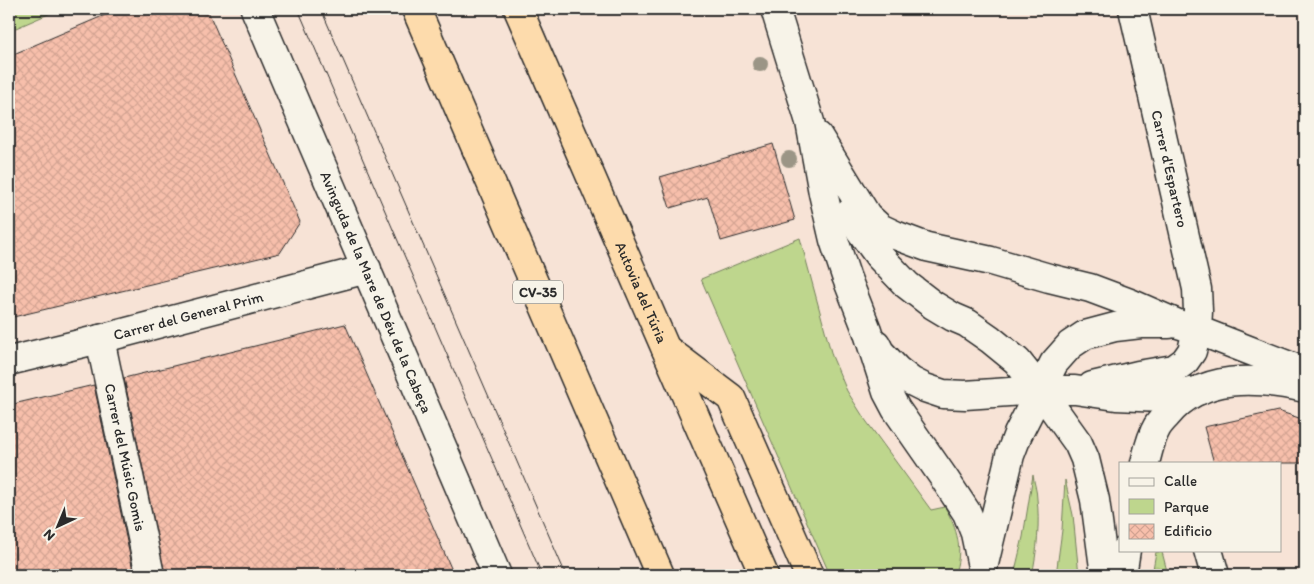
<svg xmlns="http://www.w3.org/2000/svg" width="1314" height="584" viewBox="0 0 1314 584" font-family="Itim,sans-serif">
<style>
.green{fill:#bed68d;stroke:#74805c}
.forest{fill:url(#forest-crowns);stroke:#74805c}
.building{fill:url(#building-cross-hatch);stroke:#2b2b2b}
.lines{fill:none;stroke-linecap:round;stroke-linejoin:round}
.street-casing{stroke:#2b2b2b;stroke-width:31}
.secondary-casing{stroke:#2b2b2b;stroke-width:31}
.highway-casing{stroke:#2b2b2b;stroke-width:31}
.street{stroke:#f7f3e8;stroke-width:28}
.secondary{stroke:#f7f3e8;stroke-width:28}
.highway{stroke:#fddbac;stroke-width:28}
.tram{stroke:#2b2b2b;stroke-width:1}
.tree{fill:#9b9586}
.labels{text-anchor:middle;dominant-baseline:central;stroke-width:4;stroke-linejoin:round;paint-order:stroke}
.shield{fill:#f7f3e8;stroke:#686764;stroke-width:1}
.shield-label{font-size:14px;font-weight:bold;fill:#2b2b2b}
.street-label{font-size:15px;fill:#2b2b2b;stroke:#f7f3e8}
</style>
<defs>
<pattern id="forest-crowns" width="20" height="18" patternUnits="userSpaceOnUse" patternTransform="scale(1.25)"><rect width="20" height="18" fill="#bed68d"/><path d="M2 6a3 3 0 1 1 6 0M12 15a3 3 0 1 1 6 0" fill="none" stroke="#a3b87a"/></pattern>
<pattern id="building-cross-hatch" width="8" height="8" patternUnits="userSpaceOnUse" patternTransform="scale(1.25)"><rect width="8" height="8" fill="#f7bfab"/><path d="M0 0l8 8M0 8l8-8" fill="none" stroke="#d4a493"/></pattern>
</defs>
<rect width="100%" height="100%" fill="#f7e3d6"/>
<filter id="ink" filterUnits="userSpaceOnUse"><feTurbulence type="fractalNoise" baseFrequency=".02" numOctaves="2"/><feDisplacementMap in="SourceGraphic" scale="10" xChannelSelector="R" yChannelSelector="G"/><feConvolveMatrix kernelMatrix="1 2 1 2 8 2 1 2 1" color-interpolation-filters="sRGB"/></filter>
<g filter="url(#ink)">
<g class="green">
<polygon points="9,9 60,9 9,31"/>
<path d="M800 238 832 356 847 391 864 418 931 510 945 507C957 529 964 550 954 575H830L701 279Z"/>
<path d="M1033 475C1034 483 1037 491 1037 499 1040 522 1037 553 1032 575H1014L1023 537Z"/>
<polygon points="1065,480 1073,515 1079,575 1056,575 1062,530"/>
</g>
<polygon class="forest" points="1156,552 1162,552 1168,575 1152,575"/>
<g class="building">
<polygon points="119,9 207,9 300,222 280,253 9,318 9,56"/>
<polygon points="773,144 795,220 721,241 708,197 670,208 660,177"/>
<polygon points="345,324 454,575 165,575 124,378"/>
<polygon points="94,385 134,575 9,575 9,405"/>
<polygon points="1278,411 1305,420 1305,463 1214,463 1204,427"/>
</g>
<g class="lines">
<g class="street-casing">
<g id="street">
<path id="s1" d="M1133 9 1197 289 1198 311 1197 330"/>
<path id="s2" d="M100 339 150 575"/>
<path id="s3" d="M9 361 100 339 367 269"/>
<polyline points="1208,550 1215,575"/>
</g>
</g>
<g class="secondary-casing">
<g id="secondary">
<path id="s4" d="M255 9 497 575"/>
<polyline points="775,9 810,122 823,193 834,240 846,276 867,330 887,392 896,409 944,478 967,513 975,533 983,571"/>
<polyline points="818,136 867,216 880,228 895,235 927,247 991,261 1049,278 1090,288 1130,303 1178,324 1197,330 1305,372"/>
<polyline points="851,212 860,230 879,256 907,285 933,305 953,317 967,323 990,339 1017,361 1040,390 1078,443 1085,459 1095,500 1105,575"/>
<polyline points="876,344 880,352 897,370 911,381 925,388 943,394 965,395 1040,390 1075,390 1116,396 1162,398 1200,390"/>
<polyline points="1092,386 1138,375 1174,369 1185,361 1192,351 1197,330"/>
<path d="M1145 463C1148 451 1151 437 1157 427 1160 422 1164 418 1167 415 1201 373 1257 377 1305 388"/>
<polyline points="984,564 1010,455 1018,434 1054,363 1070,345 1085,335 1115,327 1141,324 1169,324"/>
<polyline points="1122,575 1126,550"/>
</g>
</g>
<g class="highway-casing">
<g id="highway">
<polyline points="416,9 660,575"/>
<path id="s5" d="M518 9 764 575"/>
<polyline points="666,349 731,398 809,575"/>
</g>
</g>
<use href="#street" class="street"/>
<use href="#secondary" class="secondary"/>
<use href="#highway" class="highway"/>
<g class="tram">
<polyline points="298,9 542,575"/>
<polyline points="321,9 566,575"/>
</g>
</g>
<g class="tree">
<circle cx="760" cy="64" r="8"/>
<circle cx="789" cy="159" r="8"/>
</g>
</g>
<g class="labels">
<rect class="shield" x="513" y="280.5" width="50" height="23" rx="4"/>
<g class="shield-label">
<text x="538" y="292">CV-35</text>
</g>
<g class="street-label">
<text stroke="none"><textPath href="#s1" startOffset="164">Carrer d'Espartero</textPath></text>
<text stroke="none"><textPath href="#s4" startOffset="308">Avinguda de la Mare de Déu de la Cabeça</textPath></text>
<text stroke="none"><textPath href="#s5" startOffset="309">Autovia del Túria</textPath></text>
<text stroke="none"><textPath href="#s3" startOffset="185">Carrer del General Prim</textPath></text>
<text stroke="none"><textPath href="#s2" startOffset="121">Carrer del Músic Gomis</textPath></text>
</g>
</g>
<rect width="1314" height="584" fill="none" stroke="#f7f3e8" stroke-width="30"/>
<rect x="15" y="15" width="1284" height="554" fill="none" stroke="#2b2b2b" stroke-width="2" filter="url(#ink)"/>
<rect x="1119" y="462" width="162" height="90" fill="#f7f3e8" stroke="#a5a39c"/>
<rect x="1129" y="478" width="25" height="8" fill="#f7f3e8" stroke="#a5a39c"/>
<text x="1164" y="486" font-size="15" fill="#2b2b2b">Calle</text>
<rect x="1129" y="499" width="25" height="15" fill="#bed68d" stroke="#a5a39c"/>
<text x="1164" y="512" font-size="15" fill="#2b2b2b">Parque</text>
<rect x="1129" y="524" width="25" height="15" fill="url(#building-cross-hatch)" stroke="#a5a39c"/>
<text x="1164" y="536" font-size="15" fill="#2b2b2b">Edificio</text>
<g transform="translate(58 526) rotate(224)" stroke="#f7f3e8" stroke-width="4" paint-order="stroke">
<path d="M0-4L9 19L0 12L-9 19Z" fill="#2b2b2b"/>
<text y="-8" font-size="14" font-weight="bold" text-anchor="middle" fill="#2b2b2b">N</text>
</g>
</svg>
